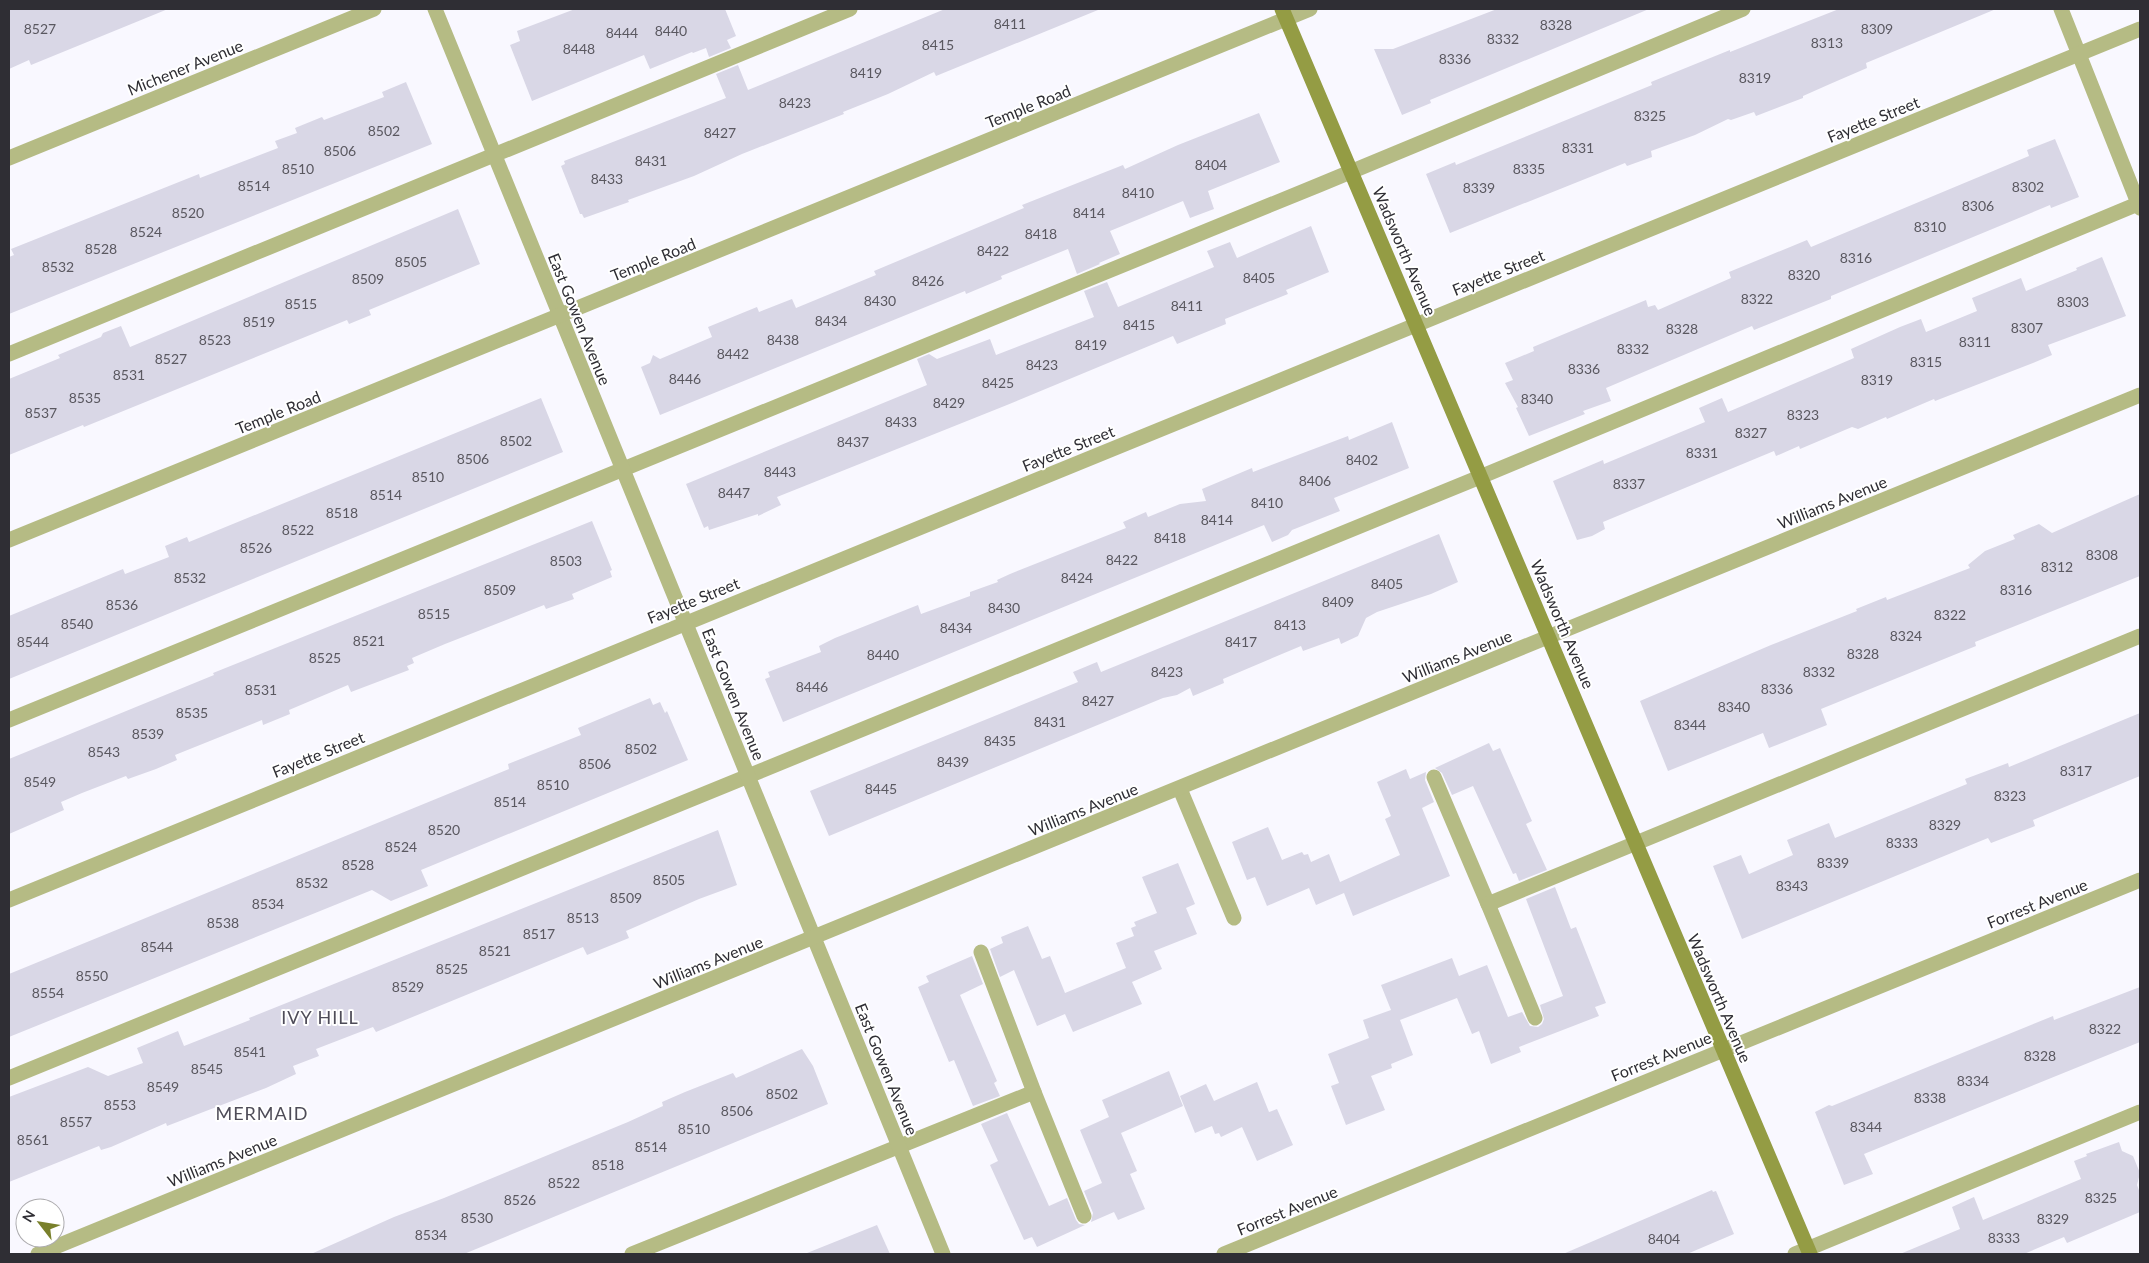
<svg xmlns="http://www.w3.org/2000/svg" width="2149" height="1263" viewBox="0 0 2149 1263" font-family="Lato,sans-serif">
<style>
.building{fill:#d9d7e6}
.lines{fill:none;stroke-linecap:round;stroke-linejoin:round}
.service{stroke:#b5bb84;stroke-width:15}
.minor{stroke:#b5bb84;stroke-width:15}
.tertiary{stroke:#b5bb84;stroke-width:15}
.secondary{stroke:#949c44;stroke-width:15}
.labels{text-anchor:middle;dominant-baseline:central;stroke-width:4;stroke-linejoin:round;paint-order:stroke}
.number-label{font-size:14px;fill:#5a5860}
.street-label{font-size:16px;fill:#2f2e34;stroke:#fff}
.neighbourhood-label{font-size:18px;letter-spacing:1px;fill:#4e4c58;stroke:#fff}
</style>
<rect width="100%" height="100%" fill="#f9f8ff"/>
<g class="building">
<polygon points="9,9 168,9 31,65 29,60 9,69"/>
<polygon points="575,9 725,9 736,36 727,40 731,48 709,57 706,48 693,53 692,52 650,69 644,55 532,101 510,45 520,41 517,31"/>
<polygon points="945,9 1098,10 936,76 934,72 888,94 843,112 844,114 742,154 694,176 628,200 629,202 584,218 582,214 580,214 561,166 565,164 564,161 726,98 716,74 738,65 748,90"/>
<polygon points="1497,9 1649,9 1430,100 1431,103 1402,115 1374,49 1393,49"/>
<polygon points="1839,9 1996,9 1866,63 1867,68 1830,84 1803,96 1803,98 1756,116 1754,112 1731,120 1728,119 1695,135 1651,151 1652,157 1627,166 1625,163 1450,233 1426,174 1455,162 1456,165 1652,85 1651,82 1730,50 1730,52"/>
<polygon points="406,82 432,144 9,314 9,257 14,255 11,249 199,174 200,178 278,148 275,141 297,133 295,128 322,117 324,120 384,97 382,92"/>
<polygon points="1259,113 1280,162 1208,191 1214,209 1190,218 1183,201 1110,231 1120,254 1099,263 1100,264 1077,274 1068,249 1001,276 1002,279 966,294 965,291 660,415 641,367 650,363 653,355 660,359 712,337 708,327 757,307 759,312 792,299 796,308 876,275 874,271 1024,208 1022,205 1123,165 1125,169 1178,145"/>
<polygon points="2055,139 2079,197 2051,208 2050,205 1831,296 1831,299 1754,330 1752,326 1606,388 1611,401 1583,411 1585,414 1529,436 1516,408 1518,407 1505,383 1513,380 1505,363 1534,351 1533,347 1646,300 1648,307 1655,305 1658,310 1731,278 1729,272 1807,240 1811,247 2029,156 2027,150"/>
<polygon points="458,209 480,264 369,310 371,315 349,324 347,320 84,427 83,425 9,455 9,379 60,358 58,355 101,337 103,333 121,326 130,347"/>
<polygon points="1311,226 1329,272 1286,290 1288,294 1225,319 1226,324 1177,344 1173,336 1007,405 777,497 781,505 758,516 758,514 709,530 708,526 704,528 686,484 927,385 917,359 929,354 937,359 990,339 996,355 1094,317 1084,291 1107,282 1118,307 1214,267 1207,251 1230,242 1237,258"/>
<polygon points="2102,257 2126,316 2048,345 2052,355 2033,363 1935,401 1934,399 1887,419 1886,417 1858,429 1852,427 1800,449 1799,446 1776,456 1774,451 1603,522 1605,529 1592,536 1577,540 1553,481 1603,460 1604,464 1705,422 1699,408 1722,398 1728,412 1854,358 1851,349 1900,327 1921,319 1926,332 1977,311 1972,298 2021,278 2026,291 2077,270 2076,268"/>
<polygon points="541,398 563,452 9,679 9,616 123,569 125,574 169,557 165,546 187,537 189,542"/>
<polygon points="1392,422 1409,468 1334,498 1340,511 1292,530 1288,535 1272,542 1264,525 783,722 765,679 770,677 768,672 821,652 819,646 835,638 918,605 921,614 970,596 970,592 998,582 997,580 1010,574 1126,528 1123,522 1146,512 1148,517 1180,504 1206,501 1202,489 1252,468 1253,472 1348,436 1349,440"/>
<polygon points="2140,494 2140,576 1975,642 1976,646 1821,709 1827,725 1769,748 1763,733 1668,771 1640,701 1771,645 1857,611 1856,609 1886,597 1887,600 1970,568 1968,565 1985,551 2015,539 2013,535 2039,524 2052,533"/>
<polygon points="592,521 612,570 610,571 612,577 572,594 574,599 546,609 544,605 445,644 412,658 414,663 407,666 409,670 351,692 348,685 289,710 290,714 263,725 262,720 175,755 177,760 156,769 128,779 126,776 82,793 61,802 64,810 9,834 9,759 214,675 213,673"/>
<polygon points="1439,534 1458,582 1431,594 1377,612 1366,618 1358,636 1341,644 1339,638 1303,651 1301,646 1223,679 1224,683 1193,696 1190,688 1177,695 1163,698 829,836 810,791 1078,682 1073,672 1097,662 1101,672"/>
<polygon points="650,698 653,705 660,702 665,713 667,711 688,760 421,870 428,886 391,901 372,890 9,1037 9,974 509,769 508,764 581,735 578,728"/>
<polygon points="2140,713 2140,776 2033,820 2035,826 1991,843 1988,838 1742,939 1713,866 1741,855 1749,874 1793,855 1787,840 1829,823 1835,838 1967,784 1965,779 2008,763 2009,767"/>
<polygon points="1489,743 1493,751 1500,748 1532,821 1526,824 1547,870 1519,881 1516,873 1513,874 1473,786 1452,795 1442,773 1435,768"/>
<polygon points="1406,769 1410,779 1426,772 1425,780 1434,802 1422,808 1450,876 1353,916 1344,893 1316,905 1309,888 1267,906 1255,877 1247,880 1232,842 1268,827 1282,860 1302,852 1304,855 1308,854 1311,862 1329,854 1340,882 1400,855 1385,819 1391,816 1377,782"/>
<polygon points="718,830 737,885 699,899 626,931 629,938 587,955 583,947 376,1032 373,1027 316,1049 319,1056 293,1066 296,1074 266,1088 167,1126 166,1123 111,1147 101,1150 99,1146 9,1182 9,1097 88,1067 108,1076 143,1063 137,1048 178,1031 184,1046 250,1020 249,1018"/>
<polygon points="1178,863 1195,904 1186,908 1197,934 1154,951 1162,969 1132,982 1142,1004 1073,1032 1065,1014 1037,1026 1014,970 1000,977 990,949 1003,943 1001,937 1028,926 1042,959 1050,956 1065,993 1126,968 1116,943 1134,936 1131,928 1136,926 1134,922 1157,913 1142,877"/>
<polygon points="1555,887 1571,929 1576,927 1606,1003 1595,1007 1599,1016 1519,1047 1521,1052 1491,1064 1479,1031 1472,1034 1457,998 1400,1020 1413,1055 1391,1064 1392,1068 1371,1076 1385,1110 1346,1125 1331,1086 1339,1083 1328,1054 1369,1038 1363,1020 1391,1010 1381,985 1452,958 1459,976 1487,965 1508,1017 1522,1012 1530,1026 1538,1027 1542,1024 1544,1019 1540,1005 1563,996 1526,899"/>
<polygon points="972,956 983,984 960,995 997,1081 994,1083 1000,1096 973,1106 954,1060 949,1062 918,987 929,982 926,976"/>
<polygon points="2140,987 2140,1042 1864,1154 1873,1174 1844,1185 1815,1112 1829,1105 1832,1106 2053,1016 2054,1020"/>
<polygon points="802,1049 813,1066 828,1104 464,1254 311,1254 394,1217 444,1198 628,1122 663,1106 662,1102 685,1092 733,1073 736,1078"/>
<polygon points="1169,1071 1183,1106 1121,1133 1137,1171 1130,1174 1145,1209 1118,1220 1114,1212 1091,1222 1093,1213 1084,1191 1102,1183 1080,1130 1109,1117 1102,1100"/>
<polygon points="1257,1082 1269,1112 1277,1109 1293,1145 1257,1161 1242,1127 1221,1137 1219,1133 1215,1134 1212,1126 1195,1133 1180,1096 1206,1084 1214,1101"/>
<polygon points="1007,1113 1049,1206 1067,1198 1076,1220 1079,1224 1085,1225 1037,1247 1032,1237 1024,1240 990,1165 998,1161 981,1124"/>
<polygon points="2119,1142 2122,1151 2133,1156 2140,1173 2137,1185 2140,1193 2140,1212 2067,1243 2064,1237 2024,1254 1900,1254 1960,1229 1952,1207 1974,1197 1983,1220 2081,1179 2074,1161 2087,1156 2086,1154"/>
<polygon points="1712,1190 1713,1192 1716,1191 1734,1234 1687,1254 1563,1254"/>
<polygon points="877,1225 890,1254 807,1254 807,1253"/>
</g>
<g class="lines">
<g class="service">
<polyline points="9,354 850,9"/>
<polyline points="9,720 1319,185 1743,9"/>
<polyline points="1434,777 1488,904 2140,636"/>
<polyline points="1180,789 1234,918"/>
<polyline points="1488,904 1535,1018"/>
<polyline points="981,952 1034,1092"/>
<polyline points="9,1078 1480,477 2140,203"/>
<polyline points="632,1254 1034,1092 1084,1216"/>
<polyline points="1795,1254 2140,1112"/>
</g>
<g class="minor">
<polyline points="435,9 943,1254"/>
<polyline points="2061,9 2140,208"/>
<polyline points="9,540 1310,9"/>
<polyline points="9,900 2140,29"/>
<polyline points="38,1254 2140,395"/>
<polyline points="1224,1254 2140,880"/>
</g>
<polyline class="tertiary" points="9,158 374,9"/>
<polyline class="secondary" points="1282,9 1810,1254"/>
</g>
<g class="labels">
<g class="number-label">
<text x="1010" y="23">8411</text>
<text x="1556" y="24">8328</text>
<text x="40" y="28">8527</text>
<text x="1877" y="28">8309</text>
<text x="671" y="30">8440</text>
<text x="622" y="32">8444</text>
<text x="1503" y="38">8332</text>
<text x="1827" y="42">8313</text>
<text x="938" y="44">8415</text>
<text x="579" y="48">8448</text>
<text x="1455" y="58">8336</text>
<text x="866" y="72">8419</text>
<text x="1755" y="77">8319</text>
<text x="795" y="102">8423</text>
<text x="1650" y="115">8325</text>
<text x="384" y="130">8502</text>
<text x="720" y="132">8427</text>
<text x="1578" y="147">8331</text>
<text x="340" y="150">8506</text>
<text x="651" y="160">8431</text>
<text x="1211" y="164">8404</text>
<text x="298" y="168">8510</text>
<text x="1529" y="168">8335</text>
<text x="607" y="178">8433</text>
<text x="254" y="185">8514</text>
<text x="2028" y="186">8302</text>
<text x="1479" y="187">8339</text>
<text x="1138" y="192">8410</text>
<text x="1978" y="205">8306</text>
<text x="188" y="212">8520</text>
<text x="1089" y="212">8414</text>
<text x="1930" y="226">8310</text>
<text x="146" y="231">8524</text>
<text x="1041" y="233">8418</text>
<text x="101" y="248">8528</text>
<text x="993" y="250">8422</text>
<text x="1856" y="257">8316</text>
<text x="411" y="261">8505</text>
<text x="58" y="266">8532</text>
<text x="1804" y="274">8320</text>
<text x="1259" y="277">8405</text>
<text x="368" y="278">8509</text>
<text x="928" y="280">8426</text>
<text x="1757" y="298">8322</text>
<text x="880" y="300">8430</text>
<text x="2073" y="301">8303</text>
<text x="301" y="303">8515</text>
<text x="1187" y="305">8411</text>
<text x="831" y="320">8434</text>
<text x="259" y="321">8519</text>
<text x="1139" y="324">8415</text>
<text x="2027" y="327">8307</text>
<text x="1682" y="328">8328</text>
<text x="215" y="339">8523</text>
<text x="783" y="339">8438</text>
<text x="1975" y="341">8311</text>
<text x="1091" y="344">8419</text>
<text x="1633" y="348">8332</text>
<text x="733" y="353">8442</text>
<text x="171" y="358">8527</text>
<text x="1926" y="361">8315</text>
<text x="1042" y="364">8423</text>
<text x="1584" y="368">8336</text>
<text x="129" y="374">8531</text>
<text x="685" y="378">8446</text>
<text x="1877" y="379">8319</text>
<text x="998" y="382">8425</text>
<text x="85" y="397">8535</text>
<text x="1537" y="398">8340</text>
<text x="949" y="402">8429</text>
<text x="41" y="412">8537</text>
<text x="1803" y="414">8323</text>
<text x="901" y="421">8433</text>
<text x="1751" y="432">8327</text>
<text x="516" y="440">8502</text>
<text x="853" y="441">8437</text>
<text x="1702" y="452">8331</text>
<text x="473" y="458">8506</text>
<text x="1362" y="459">8402</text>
<text x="780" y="471">8443</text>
<text x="428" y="476">8510</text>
<text x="1315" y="480">8406</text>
<text x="1629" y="483">8337</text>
<text x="734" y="492">8447</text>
<text x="386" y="494">8514</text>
<text x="1267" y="502">8410</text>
<text x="342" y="512">8518</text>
<text x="1217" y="519">8414</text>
<text x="298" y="529">8522</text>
<text x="1170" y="537">8418</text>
<text x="256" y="547">8526</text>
<text x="2102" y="554">8308</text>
<text x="1122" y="559">8422</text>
<text x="566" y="560">8503</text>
<text x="2057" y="566">8312</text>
<text x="190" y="577">8532</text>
<text x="1077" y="577">8424</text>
<text x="1387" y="583">8405</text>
<text x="500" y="589">8509</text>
<text x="2016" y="589">8316</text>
<text x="1338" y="601">8409</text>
<text x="122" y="604">8536</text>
<text x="1004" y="607">8430</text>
<text x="434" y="613">8515</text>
<text x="1950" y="614">8322</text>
<text x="77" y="623">8540</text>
<text x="1290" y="624">8413</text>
<text x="956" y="627">8434</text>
<text x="1906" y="635">8324</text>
<text x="369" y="640">8521</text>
<text x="33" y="641">8544</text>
<text x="1241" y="641">8417</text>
<text x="1863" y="653">8328</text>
<text x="883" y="654">8440</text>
<text x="325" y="657">8525</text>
<text x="1167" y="671">8423</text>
<text x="1819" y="671">8332</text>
<text x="812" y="686">8446</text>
<text x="1777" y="688">8336</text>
<text x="261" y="689">8531</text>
<text x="1098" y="700">8427</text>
<text x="1734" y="706">8340</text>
<text x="192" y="712">8535</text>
<text x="1050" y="721">8431</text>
<text x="1690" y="724">8344</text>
<text x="148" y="733">8539</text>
<text x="1000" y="740">8435</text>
<text x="641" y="748">8502</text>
<text x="104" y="751">8543</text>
<text x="953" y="761">8439</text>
<text x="595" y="763">8506</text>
<text x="2076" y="770">8317</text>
<text x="40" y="781">8549</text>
<text x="553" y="784">8510</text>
<text x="881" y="788">8445</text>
<text x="2010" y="795">8323</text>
<text x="510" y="801">8514</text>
<text x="1945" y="824">8329</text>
<text x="444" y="829">8520</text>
<text x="1902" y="842">8333</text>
<text x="401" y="846">8524</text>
<text x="1833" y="862">8339</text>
<text x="358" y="864">8528</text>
<text x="669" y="879">8505</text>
<text x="312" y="882">8532</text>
<text x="1792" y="885">8343</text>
<text x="626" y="897">8509</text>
<text x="268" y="903">8534</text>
<text x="583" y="917">8513</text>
<text x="223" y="922">8538</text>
<text x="539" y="933">8517</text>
<text x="157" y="946">8544</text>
<text x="495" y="950">8521</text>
<text x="452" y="968">8525</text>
<text x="92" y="975">8550</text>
<text x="408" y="986">8529</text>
<text x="48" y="992">8554</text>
<text x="2105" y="1028">8322</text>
<text x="250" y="1051">8541</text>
<text x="2040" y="1055">8328</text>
<text x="207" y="1068">8545</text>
<text x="1973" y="1080">8334</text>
<text x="163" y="1086">8549</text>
<text x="782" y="1093">8502</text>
<text x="1930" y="1097">8338</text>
<text x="120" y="1104">8553</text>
<text x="737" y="1110">8506</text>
<text x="76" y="1121">8557</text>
<text x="1866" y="1126">8344</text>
<text x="694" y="1128">8510</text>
<text x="33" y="1139">8561</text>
<text x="651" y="1146">8514</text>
<text x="608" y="1164">8518</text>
<text x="564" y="1182">8522</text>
<text x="2101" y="1197">8325</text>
<text x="520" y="1199">8526</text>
<text x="477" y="1217">8530</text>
<text x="2053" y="1218">8329</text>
<text x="431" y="1234">8534</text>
<text x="2004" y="1237">8333</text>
<text x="1664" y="1238">8404</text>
</g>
<g class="street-label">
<text transform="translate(185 67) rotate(-22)">Michener Avenue</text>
<text transform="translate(1028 106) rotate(-22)">Temple Road</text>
<text transform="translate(1873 119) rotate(-22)">Fayette Street</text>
<text transform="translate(1405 251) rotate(67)">Wadsworth Avenue</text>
<text transform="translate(653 259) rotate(-22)">Temple Road</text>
<text transform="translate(1498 272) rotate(-22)">Fayette Street</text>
<text transform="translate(580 319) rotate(68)">East Gowen Avenue</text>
<text transform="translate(278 412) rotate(-22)">Temple Road</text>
<text transform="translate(1068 448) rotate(-22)">Fayette Street</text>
<text transform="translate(1832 502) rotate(-22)">Williams Avenue</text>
<text transform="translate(693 600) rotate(-22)">Fayette Street</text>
<text transform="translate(1563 624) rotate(67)">Wadsworth Avenue</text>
<text transform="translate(1457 656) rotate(-22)">Williams Avenue</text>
<text transform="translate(734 694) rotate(68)">East Gowen Avenue</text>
<text transform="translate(318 754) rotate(-22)">Fayette Street</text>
<text transform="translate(1083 809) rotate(-22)">Williams Avenue</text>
<text transform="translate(2037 903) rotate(-22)">Forrest Avenue</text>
<text transform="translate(708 962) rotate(-22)">Williams Avenue</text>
<text transform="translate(1720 998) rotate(67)">Wadsworth Avenue</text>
<text transform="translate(1661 1056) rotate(-22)">Forrest Avenue</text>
<text transform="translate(887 1069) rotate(68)">East Gowen Avenue</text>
<text transform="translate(222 1160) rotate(-22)">Williams Avenue</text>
<text transform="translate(1287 1210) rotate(-22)">Forrest Avenue</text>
</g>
<g class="neighbourhood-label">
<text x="320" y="1017">IVY HILL</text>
<text x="262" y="1113">MERMAID</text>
</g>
</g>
<rect width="2149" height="1263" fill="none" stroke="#2f2e34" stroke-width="20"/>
<g transform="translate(40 1223) rotate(301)"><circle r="24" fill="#ffffff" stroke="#acabae"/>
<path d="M0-4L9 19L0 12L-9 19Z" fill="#79802b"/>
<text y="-8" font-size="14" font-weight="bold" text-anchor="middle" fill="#2f2e34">N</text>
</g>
</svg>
